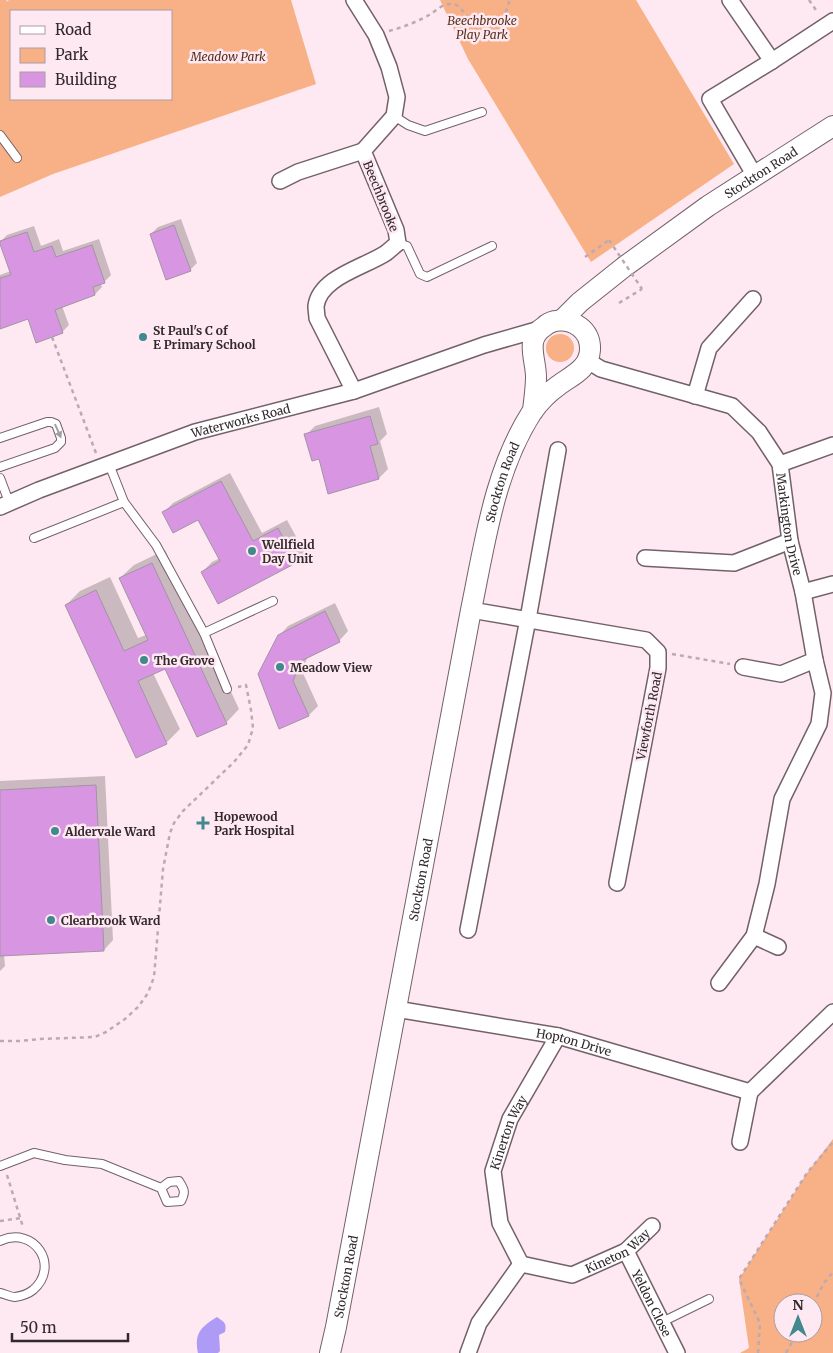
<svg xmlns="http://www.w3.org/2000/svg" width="833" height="1353" viewBox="0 0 833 1353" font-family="Merriweather,serif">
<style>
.green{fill:#f8b086;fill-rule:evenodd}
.water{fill:#ae9bf5}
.shadow{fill:#0003}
.building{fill:#d896e2;stroke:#a194a3}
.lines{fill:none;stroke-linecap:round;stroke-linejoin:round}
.service-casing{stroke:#736169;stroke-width:10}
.minor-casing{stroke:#736169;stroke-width:18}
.secondary-casing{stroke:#736169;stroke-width:22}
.path{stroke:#bbaab1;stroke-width:2.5;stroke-dasharray:4 4;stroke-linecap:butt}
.service{stroke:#fff;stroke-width:8}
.minor{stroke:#fff;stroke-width:15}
.secondary{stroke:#fff;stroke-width:20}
.path-bridge{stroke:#bbaab1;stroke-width:2.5;stroke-dasharray:4 4;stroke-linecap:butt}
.oneway{fill:#a29fa0}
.poi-dot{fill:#41888f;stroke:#fee8f1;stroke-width:2}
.labels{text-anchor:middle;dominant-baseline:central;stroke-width:5;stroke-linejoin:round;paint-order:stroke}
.park-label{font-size:12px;font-style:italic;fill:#55301a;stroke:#fee8f1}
.street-label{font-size:12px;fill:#31292c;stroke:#fee8f1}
.poi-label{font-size:12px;font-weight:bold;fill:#31292c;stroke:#fee8f1;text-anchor:start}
</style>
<rect width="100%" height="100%" fill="#fee8f1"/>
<g class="green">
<path d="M0 0H7L6 2 9 0H291L316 84 53 174 0 197ZM11 11H171V99H11Z"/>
<polygon points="440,0 636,0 734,164 591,262 468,59"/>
<circle cx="560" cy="348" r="14"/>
<path d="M833 1139V1353H740L749 1348 739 1279 807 1173ZM783 1303H813V1333H783Z"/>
</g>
<path class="water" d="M217 1317C224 1322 227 1323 225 1332L219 1335 220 1351 218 1353H198C194 1333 201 1327 217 1317Z"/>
<g class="shadow">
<polygon points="181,219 197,263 190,270 151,234 158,227"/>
<polygon points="34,226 41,246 59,239 63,251 99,239 111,275 104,282 100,283 102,287 95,294 62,306 69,325 62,332 29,317 0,328 0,275 11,271 0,242 7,235"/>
<polygon points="379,407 387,434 380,441 388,469 379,478 319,457 306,435 315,426"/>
<polygon points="230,473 262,533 287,520 305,553 296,562 219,603 202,572 212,562 220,558 198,518 164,512 173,503"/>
<polygon points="165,550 239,709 226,723 166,667 153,673 180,729 166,743 66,605 80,591 110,577 138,638 146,635 120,578 134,565"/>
<polygon points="335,603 348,631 339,641 308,656 302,671 318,706 309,715 280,728 279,636 288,626"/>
<polygon points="105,776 113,940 104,950 4,955 5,966 0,971 0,781"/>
</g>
<g class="building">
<polygon points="174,225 191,271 166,280 150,234"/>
<polygon points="27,232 34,252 52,246 56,257 92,245 105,283 93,287 95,295 55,310 63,333 36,343 28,319 0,329 0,278 11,275 0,244 0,241"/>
<polygon points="370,416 378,444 370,446 379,479 328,494 319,459 312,461 304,434"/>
<polygon points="221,481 253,541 278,528 296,563 218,604 201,572 220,561 198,520 173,533 162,512"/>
<polygon points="152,563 227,724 197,737 165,669 138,681 167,744 136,758 65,605 96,590 124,651 148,640 119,578"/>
<polygon points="325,611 340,642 301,661 293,681 309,716 279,729 258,674 278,635"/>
<polygon points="96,785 104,951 0,956 0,790"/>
</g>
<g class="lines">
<g class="service-casing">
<g id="service">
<polyline points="394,116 408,125 425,131 482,112"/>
<polyline points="0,135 17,158"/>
<polyline points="398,243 407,246 420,274 427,277 492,246"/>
<polyline points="0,438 47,422 51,422 56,424 61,438 61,442 55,448 0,467"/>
<polyline points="109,464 124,502 156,545 204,633 227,689"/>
<polyline points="0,478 9,502"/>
<polyline points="34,538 124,502"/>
<polyline points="204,633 273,601"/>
<path d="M0 1166 34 1153 65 1160 102 1164 161 1188 167 1202 181 1201C186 1192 184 1189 179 1181L169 1182 161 1188"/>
<path d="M0 1241C34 1225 61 1266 33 1290 28 1294 22 1296 15 1297 10 1297 5 1294 0 1293"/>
<polyline points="662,1322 709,1299"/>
</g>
</g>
<g class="minor-casing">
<g id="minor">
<polyline points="730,0 772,61"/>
<polyline points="755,176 710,99 772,61 833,21"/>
<polyline points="280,181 298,172 363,151"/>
<path id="s1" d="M588 361 601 369 732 406 759 432 780 464 790 541 803 592 815 660 823 693 819 724 782 799 767 884 754 936 719 983"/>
<path d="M354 391 317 318C317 315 316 310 316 306 320 277 365 267 386 253 390 250 394 246 398 243L396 230 363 151 394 116 397 97 389 67 376 35 354 0"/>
<polyline points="695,396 709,348 753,299"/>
<polyline points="780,464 833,445"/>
<path id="s2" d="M0 507 39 490 195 432 354 391 484 345 540 329"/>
<polyline points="645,558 734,563 790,541"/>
<polyline points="803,592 833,584"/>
<polyline points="471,610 646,640 658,652 658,668 617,883"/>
<polyline points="743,667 781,674 815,660"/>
<polyline points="468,930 528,619 558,450"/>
<polyline points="754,936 778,947"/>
<path id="s3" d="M396 1009 558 1036 750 1092 833 1012"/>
<polyline points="740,1142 750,1092"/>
<path id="s4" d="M626 1251 677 1353"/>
<path id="s5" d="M521 1264 500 1223 493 1171 510 1119 558 1036"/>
<path id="s6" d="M521 1264 572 1275 626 1251 652 1226"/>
<polyline points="468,1353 479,1323 521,1264"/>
</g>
</g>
<g class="secondary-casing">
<g id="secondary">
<path id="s7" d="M562 320 580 302 624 267 708 206 833 126"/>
<path id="s8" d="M330 1353 336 1327 471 610C485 543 494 471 532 412 539 402 549 392 559 385 571 376 589 369 590 350 591 330 573 318 555 321 551 322 548 323 545 326 524 339 536 358 536 377 536 389 534 400 533 411"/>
</g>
</g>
<g class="path">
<polyline points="809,0 818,13"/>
<path d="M389 31C403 27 417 22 429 15 436 11 442 4 450 4 461 3 463 14 470 20 490 33 507 21 509 0"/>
<polyline points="585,257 609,240"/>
<polyline points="619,303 642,289"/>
<polyline points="52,337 96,453"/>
<polyline points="672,654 730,664"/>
<polyline points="0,1041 19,1041 40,1039 95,1037 106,1032 125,1019 138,1007 148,993 154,977 163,869 170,833 174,823 183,811 234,762 248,745 253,728 251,710 246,685 238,687"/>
<polyline points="7,1175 23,1227"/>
<polyline points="0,1221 21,1218"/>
<polyline points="813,1304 824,1283 833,1272"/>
<polyline points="758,1353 760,1323 739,1279 807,1173 833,1142"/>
<polyline points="786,1353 797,1333"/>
</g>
<use href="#service" class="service"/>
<use href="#minor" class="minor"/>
<use href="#secondary" class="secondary"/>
<polyline class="path-bridge" points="609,240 642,289"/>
</g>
<defs><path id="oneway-solid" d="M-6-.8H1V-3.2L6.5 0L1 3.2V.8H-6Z" transform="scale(1.25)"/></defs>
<use class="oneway" href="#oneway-solid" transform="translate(58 431) rotate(66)"/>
<g class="poi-dot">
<circle cx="143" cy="337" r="5"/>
<circle cx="252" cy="551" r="5"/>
<circle cx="144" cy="660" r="5"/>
<circle cx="280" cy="667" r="5"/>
<path d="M200.5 815.5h5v5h5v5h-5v5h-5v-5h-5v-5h5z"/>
<circle cx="55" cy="831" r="5"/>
<circle cx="51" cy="920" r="5"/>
</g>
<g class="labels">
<g class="park-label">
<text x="482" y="20">Beechbrooke<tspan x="482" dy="14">Play Park</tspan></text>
<text x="228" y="56">Meadow Park</text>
</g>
<g class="street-label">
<text stroke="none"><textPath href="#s7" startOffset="248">Stockton Road</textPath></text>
<text transform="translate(381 196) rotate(68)">Beechbrooke</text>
<text stroke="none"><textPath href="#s2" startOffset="256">Waterworks Road</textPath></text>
<text stroke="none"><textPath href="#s8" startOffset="888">Stockton Road</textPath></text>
<text stroke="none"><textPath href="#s1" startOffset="288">Markington Drive</textPath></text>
<text transform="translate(649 716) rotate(-79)">Viewforth Road</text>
<text stroke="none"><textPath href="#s8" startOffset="482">Stockton Road</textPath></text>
<text stroke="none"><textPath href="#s3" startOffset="181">Hopton Drive</textPath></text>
<text stroke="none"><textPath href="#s5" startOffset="140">Kinerton Way</textPath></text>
<text stroke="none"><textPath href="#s6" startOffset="104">Kineton Way</textPath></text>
<text stroke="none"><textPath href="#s8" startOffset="78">Stockton Road</textPath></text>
<text stroke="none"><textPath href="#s4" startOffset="58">Yeldon Close</textPath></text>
</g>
<g class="poi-label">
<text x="153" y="330">St Paul's C of<tspan x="153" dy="14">E Primary School</tspan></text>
<text x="262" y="544">Wellfield<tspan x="262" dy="14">Day Unit</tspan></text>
<text x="154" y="660">The Grove</text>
<text x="290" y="667">Meadow View</text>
<text x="214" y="816">Hopewood<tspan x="214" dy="14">Park Hospital</tspan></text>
<text x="65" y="831">Aldervale Ward</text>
<text x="61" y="920">Clearbrook Ward</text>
</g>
</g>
<rect x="10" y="10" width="162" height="90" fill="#fee8f1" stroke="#ac9ca2"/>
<rect x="20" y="26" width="25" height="8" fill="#ffffff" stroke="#ac9ca2"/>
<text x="55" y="35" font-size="15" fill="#31292c">Road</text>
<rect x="20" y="48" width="25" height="15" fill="#f8b086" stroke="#ac9ca2"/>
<text x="55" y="60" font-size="15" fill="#31292c">Park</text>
<rect x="20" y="72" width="25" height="15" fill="#d896e2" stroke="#ac9ca2"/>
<text x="55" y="85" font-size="15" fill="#31292c">Building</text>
<g transform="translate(798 1318)"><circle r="24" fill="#fee8f1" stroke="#ac9ca2"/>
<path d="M0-4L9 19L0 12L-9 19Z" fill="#41888f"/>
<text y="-8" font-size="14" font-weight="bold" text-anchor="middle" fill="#31292c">N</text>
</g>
<path d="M12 1333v8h116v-8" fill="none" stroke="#31292c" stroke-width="2.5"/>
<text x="20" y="1333" font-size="15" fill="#31292c" stroke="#fee8f1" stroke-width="4" paint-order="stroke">50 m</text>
</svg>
